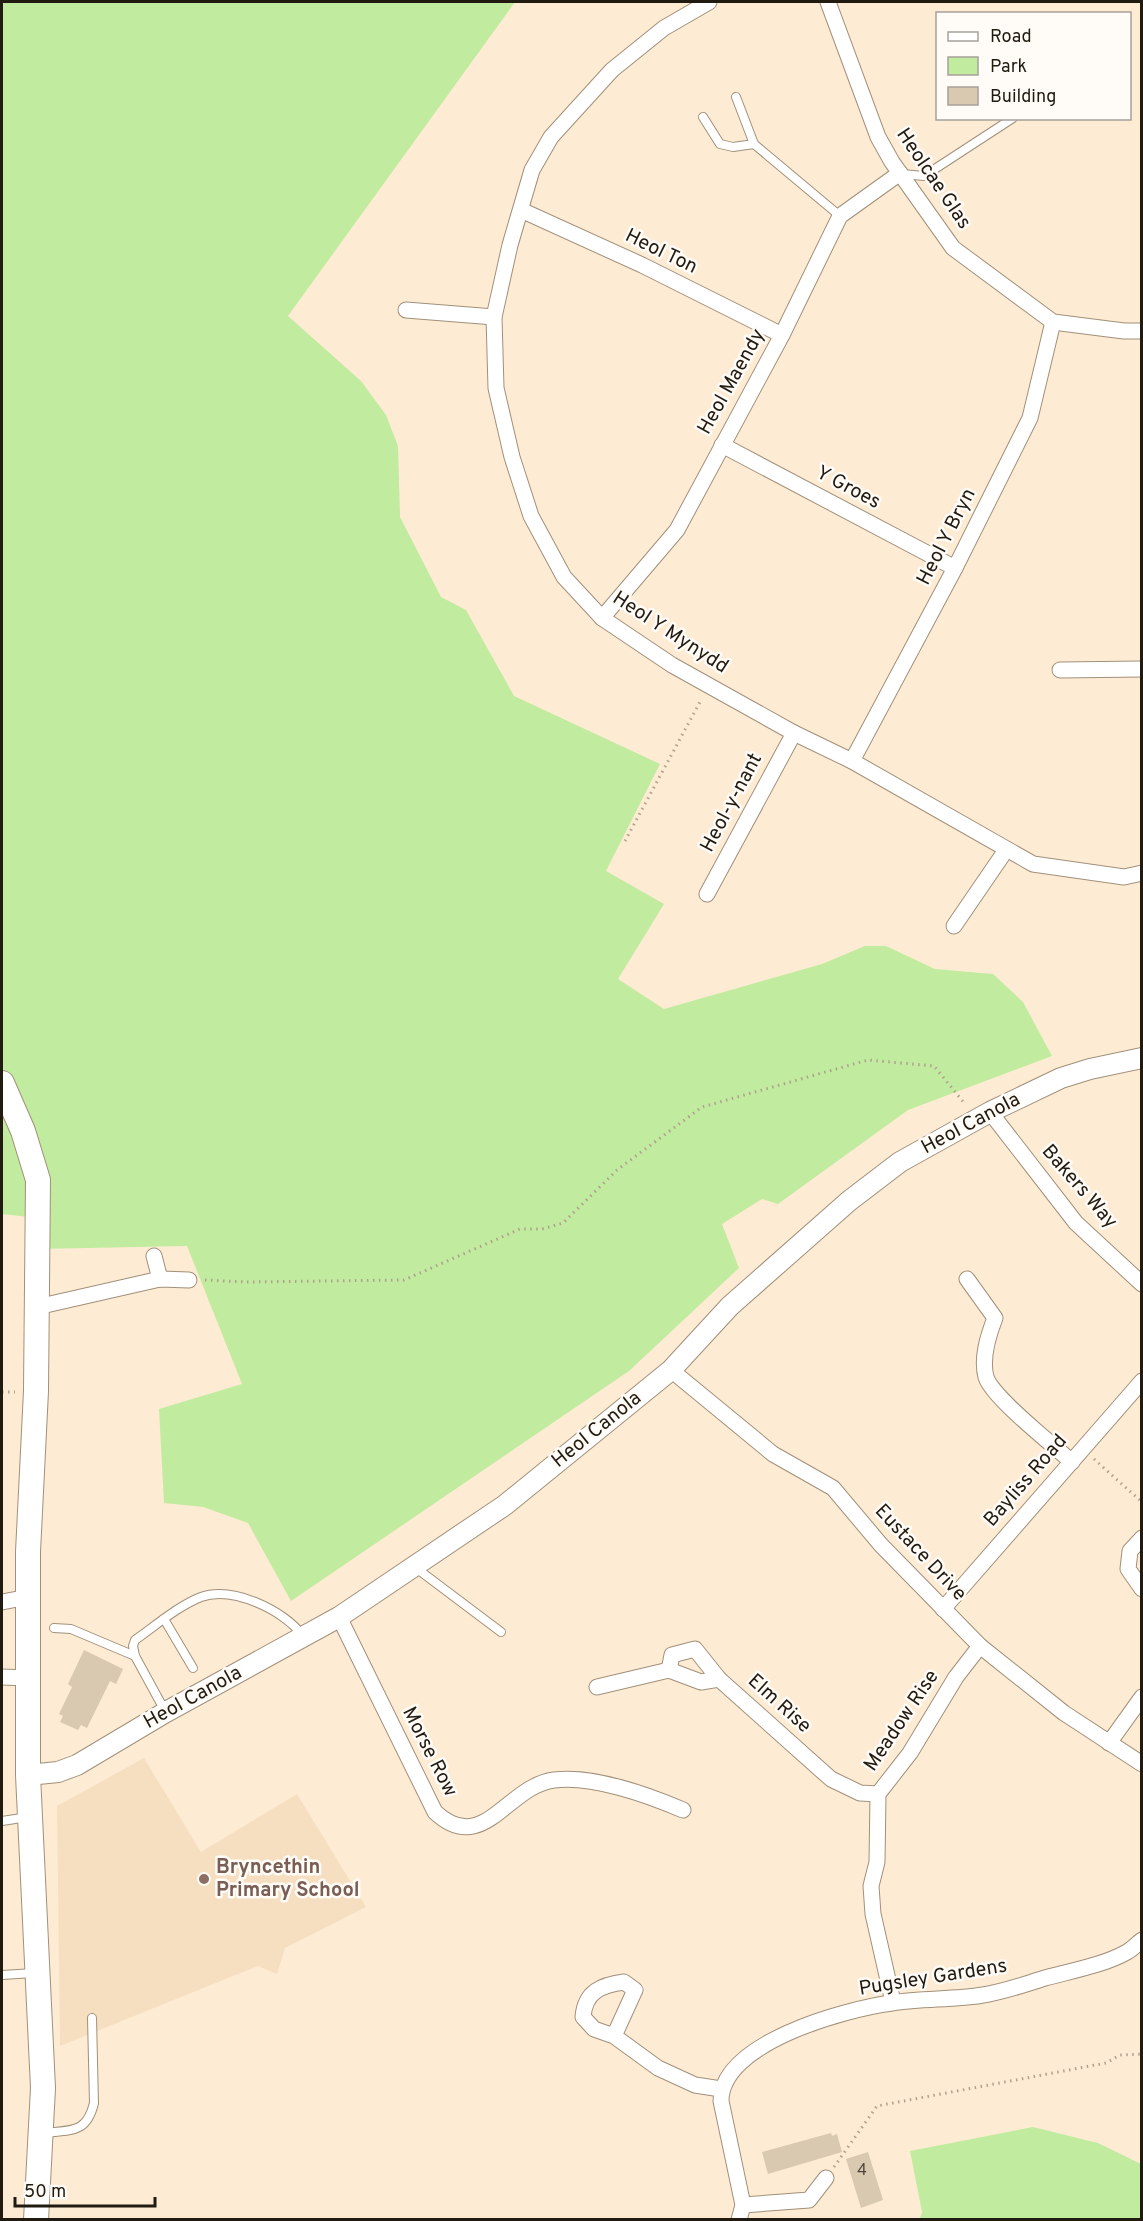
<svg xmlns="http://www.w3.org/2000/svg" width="1143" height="2221" viewBox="0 0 1143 2221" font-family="Overpass,sans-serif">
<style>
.built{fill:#f6dfc0}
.green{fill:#c1eb9e}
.building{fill:#d9c9b1}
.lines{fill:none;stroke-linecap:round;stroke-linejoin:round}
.service-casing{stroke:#a1907a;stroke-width:10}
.minor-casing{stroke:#a1907a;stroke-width:17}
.tertiary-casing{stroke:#a1907a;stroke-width:22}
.primary-casing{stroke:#a1907a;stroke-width:26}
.path{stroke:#b0a18f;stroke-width:3;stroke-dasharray:1.5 4.5;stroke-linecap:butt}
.service{stroke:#fff;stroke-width:8}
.minor{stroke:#fff;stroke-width:15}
.tertiary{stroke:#fff;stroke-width:20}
.primary{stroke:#fff;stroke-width:24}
.education-dot{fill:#8d6e63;stroke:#fffbf6;stroke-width:2}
.labels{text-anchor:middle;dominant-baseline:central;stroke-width:5;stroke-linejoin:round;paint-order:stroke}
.number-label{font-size:16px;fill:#4f4639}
.street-label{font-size:20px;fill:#211a11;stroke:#fffbf6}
.education-label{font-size:20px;font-weight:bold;fill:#785e54;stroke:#fffbf6;text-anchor:start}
</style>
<rect width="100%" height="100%" fill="#feebd3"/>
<polygon class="built" points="144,1758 201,1852 297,1794 366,1907 285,1948 277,1974 258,1966 60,2046 57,1806"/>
<g class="green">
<polygon points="2,2 515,2 288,316 361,381 386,415 398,446 400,517 441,597 466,610 514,696 660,764 606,871 664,904 618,979 664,1009 822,964 865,946 886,946 935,969 993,974 1023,1002 1052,1056 908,1110 778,1204 762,1199 722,1224 739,1268 629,1371 291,1601 248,1523 203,1507 164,1503 159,1409 242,1384 187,1246 37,1249 38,1218 2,1214"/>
<polygon points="1033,2127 1098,2143 1141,2164 1141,2219 920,2219 922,2212 910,2151"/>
</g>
<g class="building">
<polygon points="84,1650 123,1669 116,1684 110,1681 87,1728 81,1725 78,1730 60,1722 63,1716 59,1714 72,1687 68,1684"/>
<polygon points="831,2133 832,2136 837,2134 842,2152 768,2174 762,2152"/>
<polygon points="868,2152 883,2200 861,2208 846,2159"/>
</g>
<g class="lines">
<g class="service-casing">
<g id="service">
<polyline points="736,97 754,144 840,216"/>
<polyline points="703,117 720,144 733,147 754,144"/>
<polyline points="902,174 924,176 1013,118"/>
<polyline points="416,1568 501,1632"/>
<polyline points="164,1619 193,1668"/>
<polyline points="54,1628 71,1629 135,1656"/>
<path d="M165 1711 135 1656 133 1646 135 1640C155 1626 178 1606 201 1597 233 1586 284 1610 303 1636"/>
<polyline points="2,1821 28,1817"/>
<polyline points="2,1975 34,1973"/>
<path d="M45 2133C72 2130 87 2133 94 2103L92 2018"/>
</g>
</g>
<g class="minor-casing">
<g id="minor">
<polyline points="709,2 664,28 612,70 551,137 532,170 510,245 494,317 496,388 512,457 531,516 564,577 602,618 672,665 794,733 852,761 1033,864 1124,877 1142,873"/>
<polyline points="828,2 878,137 892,162 953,248 1053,322 1124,331 1142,331"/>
<polyline points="521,210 642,265 782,335"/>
<polyline points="406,310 494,317"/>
<polyline points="722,445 955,568"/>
<polyline points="602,618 677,530 782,335 840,216 900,173"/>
<polyline points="1060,670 1142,669"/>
<polyline points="852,761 955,568 1030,418 1053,322"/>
<polyline points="707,894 794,733"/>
<polyline points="954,926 1006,850"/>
<polyline points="990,1112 1076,1223 1142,1284"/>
<polyline points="154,1256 160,1279"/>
<path d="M967 1279 995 1318C988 1336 981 1358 986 1377 992 1397 1053 1445 1072 1462"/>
<polyline points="37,1307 160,1279 189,1280"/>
<polyline points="671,1370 773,1454 833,1488 881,1545 980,1646 1064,1713 1142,1764"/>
<polyline points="1142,1538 1130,1551 1128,1569 1142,1589"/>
<polyline points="2,1602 28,1597"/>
<polyline points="943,1609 1142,1381"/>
<path d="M339 1617 435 1812C483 1857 507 1786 554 1780 592 1775 648 1795 683 1810"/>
<polyline points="669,1670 672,1655 695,1649 719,1679 831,1779 860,1793 878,1794"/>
<polyline points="669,1670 701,1682 719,1679"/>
<polyline points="2,1677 28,1678"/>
<polyline points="597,1687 669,1670"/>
<polyline points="1109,1743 1142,1697"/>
<polyline points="893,2002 873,1914 871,1886 877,1862 878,1794 910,1753 956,1677 980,1646"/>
<path d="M614 2036 635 1990 624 1982C602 1985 585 1991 583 2017L594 2029 614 2036 658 2068 695 2085 721 2089"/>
<polyline points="743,2205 809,2200 826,2178"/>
<path d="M739 2220 743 2205 721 2101C721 2043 845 2009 892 2003 922 1998 953 2000 983 1995 1004 1992 1025 1984 1045 1978 1071 1971 1104 1965 1127 1952 1132 1949 1137 1944 1142 1940"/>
</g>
</g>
<g class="tertiary-casing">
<polyline id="tertiary" points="28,1775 58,1772 77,1765 166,1712 339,1617 505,1505 671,1370 730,1306 849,1201 900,1162 990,1112 1061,1078 1090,1069 1142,1058"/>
</g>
<g class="primary-casing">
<polyline id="primary" points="2,1083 23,1131 38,1180 36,1391 28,1552 28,1775 43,2088 36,2220"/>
</g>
<g class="path">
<polyline points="625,841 701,700"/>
<polyline points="205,1280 246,1282 404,1280 520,1229 542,1229 563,1223 617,1170 702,1107 868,1060 934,1066 965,1104"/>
<polyline points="2,1392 15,1392"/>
<polyline points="1094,1459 1142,1502"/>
<polyline points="834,2167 877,2106 1106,2063 1120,2055 1142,2054"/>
</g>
<use href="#service" class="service"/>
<use href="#minor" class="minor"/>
<use href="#tertiary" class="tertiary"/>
<use href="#primary" class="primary"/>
</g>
<circle class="education-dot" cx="204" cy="1879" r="6"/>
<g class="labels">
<g class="number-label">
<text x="862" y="2171">4</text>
</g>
<g class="street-label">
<text transform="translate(933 179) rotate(56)">Heolcae Glas</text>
<text transform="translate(661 252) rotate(26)">Heol Ton</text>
<text transform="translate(732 382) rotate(-61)">Heol Maendy</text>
<text transform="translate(848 488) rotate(28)">Y Groes</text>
<text transform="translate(947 537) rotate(-63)">Heol Y Bryn</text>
<text transform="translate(670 633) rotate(33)">Heol Y Mynydd</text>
<text transform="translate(732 803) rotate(-62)">Heol-y-nant</text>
<text transform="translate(971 1124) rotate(-28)">Heol Canola</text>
<text transform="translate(1079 1187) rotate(49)">Bakers Way</text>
<text transform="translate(597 1430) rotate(-39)">Heol Canola</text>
<text transform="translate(1026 1481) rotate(-49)">Bayliss Road</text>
<text transform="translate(920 1553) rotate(47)">Eustace Drive</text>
<text transform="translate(193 1698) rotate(-29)">Heol Canola</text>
<text transform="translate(779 1704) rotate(42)">Elm Rise</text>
<text transform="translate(902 1721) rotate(-56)">Meadow Rise</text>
<text transform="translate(429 1752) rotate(63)">Morse Row</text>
<text transform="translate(933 1978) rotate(-9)">Pugsley Gardens</text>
</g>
<g class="education-label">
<text x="216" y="1868">Bryncethin<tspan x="216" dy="23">Primary School</tspan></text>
</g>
</g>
<rect width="1143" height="2221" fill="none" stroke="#211a11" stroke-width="6"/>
<rect x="936" y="12" width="195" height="108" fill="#fffbf6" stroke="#a6a19a" stroke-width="1.5"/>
<rect x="948" y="32" width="30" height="9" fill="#ffffff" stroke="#a6a19a" stroke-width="1.5"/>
<text x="990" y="42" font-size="18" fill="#211a11">Road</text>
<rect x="948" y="57" width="30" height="18" fill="#c1eb9e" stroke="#a6a19a" stroke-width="1.5"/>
<text x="990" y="72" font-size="18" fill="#211a11">Park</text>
<rect x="948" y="87" width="30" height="18" fill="#d9c9b1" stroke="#a6a19a" stroke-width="1.5"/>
<text x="990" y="102" font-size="18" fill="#211a11">Building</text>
<path d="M15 2197v9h140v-9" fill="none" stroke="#211a11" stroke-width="3"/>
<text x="24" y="2197" font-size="18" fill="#211a11" stroke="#fffbf6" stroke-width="4.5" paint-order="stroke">50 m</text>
</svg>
